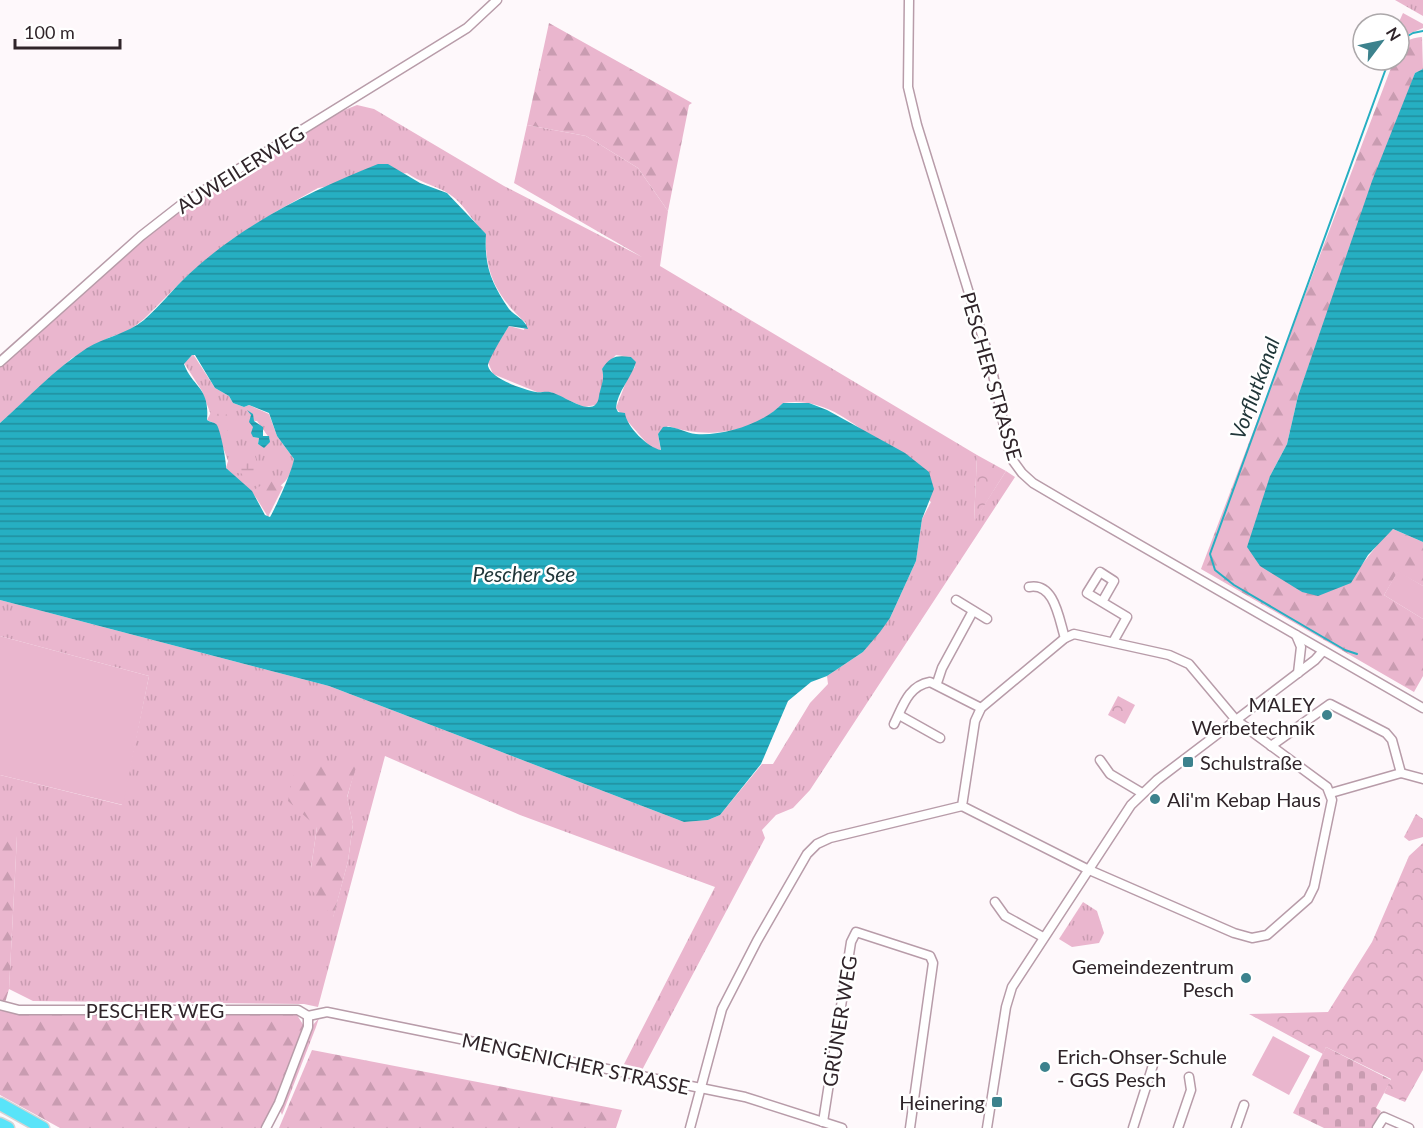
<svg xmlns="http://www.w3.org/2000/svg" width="1423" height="1128" viewBox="0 0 1423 1128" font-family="Lato,sans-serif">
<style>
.grass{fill:url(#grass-tufts);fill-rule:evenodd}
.forest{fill:url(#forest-firs)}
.wetland{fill:url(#wetland-marsh)}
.cemetery{fill:url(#cemetery-stones)}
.park{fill:url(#park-crowns)}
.garden{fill:#eab6ce}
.water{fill:url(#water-rules);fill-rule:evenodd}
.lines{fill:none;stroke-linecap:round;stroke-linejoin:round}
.stream{stroke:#26afc2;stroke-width:2}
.minor-casing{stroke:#b89ca9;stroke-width:11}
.highway-casing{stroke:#d6d3d4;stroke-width:15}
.minor{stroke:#fff;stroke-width:8}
.highway{stroke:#59e4f9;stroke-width:12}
.poi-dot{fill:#3c828d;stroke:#fff;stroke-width:2}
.labels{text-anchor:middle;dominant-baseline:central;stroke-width:5;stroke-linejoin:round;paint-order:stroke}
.street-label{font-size:20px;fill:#30252a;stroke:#fff}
.poi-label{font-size:20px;fill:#30252a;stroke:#fff;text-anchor:end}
.water-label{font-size:21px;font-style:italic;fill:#1f3538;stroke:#fff}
</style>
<defs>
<pattern id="grass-tufts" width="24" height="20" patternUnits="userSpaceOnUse" patternTransform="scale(1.5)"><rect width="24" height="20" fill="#eab6ce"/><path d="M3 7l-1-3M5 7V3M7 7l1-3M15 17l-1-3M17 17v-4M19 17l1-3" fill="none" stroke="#c99cb1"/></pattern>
<pattern id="forest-firs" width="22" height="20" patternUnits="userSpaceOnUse" patternTransform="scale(1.5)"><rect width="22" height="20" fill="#eab6ce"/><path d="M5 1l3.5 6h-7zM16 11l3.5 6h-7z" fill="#c99cb1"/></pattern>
<pattern id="wetland-marsh" width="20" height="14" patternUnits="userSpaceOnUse" patternTransform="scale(1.5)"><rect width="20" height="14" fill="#eab6ce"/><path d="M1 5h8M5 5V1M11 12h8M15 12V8" fill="none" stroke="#c99cb1"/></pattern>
<pattern id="cemetery-stones" width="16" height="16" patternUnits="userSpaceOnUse" patternTransform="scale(1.5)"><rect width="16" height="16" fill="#eab6ce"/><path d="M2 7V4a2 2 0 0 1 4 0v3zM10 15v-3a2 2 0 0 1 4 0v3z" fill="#c99cb1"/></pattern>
<pattern id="park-crowns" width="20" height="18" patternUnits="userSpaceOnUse" patternTransform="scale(1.5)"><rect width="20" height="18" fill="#eab6ce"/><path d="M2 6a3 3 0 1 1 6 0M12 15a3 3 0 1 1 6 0" fill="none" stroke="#c99cb1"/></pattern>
<pattern id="water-rules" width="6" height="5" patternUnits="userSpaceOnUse" patternTransform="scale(1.5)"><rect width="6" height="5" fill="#26afc2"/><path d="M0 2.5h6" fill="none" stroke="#218e9e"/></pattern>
</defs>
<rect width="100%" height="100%" fill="#fef8fb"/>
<g class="grass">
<polygon points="1395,0 1423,0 1423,16"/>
<polygon points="1403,13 1423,24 1423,28 1399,38 1398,24"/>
<path d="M357 105 374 109 504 186 642 257 514 183 527 125 586 136 638 168 668 211 660 266 977 455 974 521 1006 471 1015 477 810 790 793 808 776 815 762 830 765 838 641 1072 622 1068 715 887 520 815 385 756 318 1007 304 1004 33 1001 9 989 17 836H0V775L122 805 149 676 0 636V600L329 686 684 822 708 820 720 815 762 764H773L810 703 828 684 827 676 863 652 890 618 916 561 922 519 931 502C895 462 844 393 783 403 754 434 706 439 668 426L658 434 661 451 651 448 616 408 629 374 635 367 631 357 616 355 602 369 604 377 600 401 596 405 584 407 550 392H537L493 374 487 360 509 326 524 330 526 323C498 298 484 273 486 234 472 222 464 202 446 192 433 185 419 182 407 173L318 188 277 211 231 240 189 274 144 319 127 332 110 337 72 358 0 423V367L161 225 193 201 337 113ZM357 761 347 798 353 824 348 861 333 917 311 868 317 827Z"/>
<path d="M193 354 215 388 229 396 233 403 244 407 249 405 269 414 277 436 294 459C291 483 278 489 257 498L226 468 228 461 202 391 184 363ZM254 421H257L270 439 263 447 258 444 259 438 253 437Z"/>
<polygon points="1083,902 1097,911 1104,933 1099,943 1072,947 1059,939"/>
<polygon points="319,1018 316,1027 282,1115 280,1110 312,1026"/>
</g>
<g class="forest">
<polygon points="549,23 692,103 689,105 668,211 638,168 586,136 527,125"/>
<path d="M1422 37 1423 69 1415 73 1298 396 1287 444 1270 476 1286 580 1302 592 1360 567 1382 539 1393 529 1423 542V586L1398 572 1384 595 1423 619V676L1414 692 1201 569 1394 60H1399C1399 45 1406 38 1422 37Z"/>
<polygon points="212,410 217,411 220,418 225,418 226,414 230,416 229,429 220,437 214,423 207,420"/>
<polygon points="272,479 283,487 268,517 252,491"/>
<polygon points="296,761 358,761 347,797 353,824 348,861 333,918 312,890 311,868 317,827 288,801"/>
<polygon points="0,836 17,836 9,989 5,1003 0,1001"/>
<polygon points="0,1009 20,1013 297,1015 304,1026 271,1115 262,1128 60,1128 0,1095"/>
<polygon points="312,1050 622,1110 616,1128 279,1128"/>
</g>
<polygon class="wetland" points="250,450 253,451 256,459 256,476 246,479 241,473 232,473 227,469 246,465"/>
<polygon class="cemetery" points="1326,1047 1391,1080 1376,1108 1381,1111 1373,1128 1324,1128 1293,1113"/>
<g class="park">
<polygon points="977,455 1006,471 974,522"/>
<polygon points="1118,696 1135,705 1125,724 1108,715"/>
<polygon points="1416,814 1423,819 1423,837 1409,841 1404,837"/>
<polygon points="1423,843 1423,1070 1405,1102 1384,1093 1391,1079 1326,1047 1323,1054 1249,1014 1328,1012 1372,942 1409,856"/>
</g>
<g class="garden">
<polygon points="1398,571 1423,586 1423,619 1384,595"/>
<polygon points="0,636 149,676 123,805 0,775"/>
<polygon points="1273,1036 1310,1056 1289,1095 1252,1075"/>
</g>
<g class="water">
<polygon points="1423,69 1423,542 1393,529 1368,555 1351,583 1318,596 1302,592 1260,566 1247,547 1270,476 1287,444 1298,396 1372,181 1415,73"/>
<path d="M378 164H388L420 183 447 193 486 234C484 265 491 283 509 309 515 316 525 319 528 329L509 326C505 332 487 362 488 366 491 379 523 389 536 392 540 393 545 391 550 392 563 394 596 422 599 396 601 385 605 380 602 369 610 356 617 355 631 357L636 362C632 377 617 392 616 408L618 412 625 413C626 426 648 448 661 450L658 434 663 427C674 425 685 433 696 434 724 436 763 424 783 403H809L827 410 905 453 929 472 934 489 922 519 916 561 890 618 880 632 863 652 827 676 811 682 788 701 761 764 720 815 708 820 684 822 329 686 0 600V423C28 398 55 369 87 348 105 337 127 334 144 320 160 306 173 289 189 274 243 224 310 191 378 164ZM192 355H195L215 388 229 396 233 403 244 407 249 405 269 413 277 436 294 459C292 471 277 505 270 517L265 515 252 491 226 468C227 464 220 426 216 424 213 422 210 422 207 420 210 387 193 388 184 364Z"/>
<polygon points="247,410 253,414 254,421 263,427 263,436 269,436 270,442 264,448 258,444 259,438 253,437 251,433 253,427 249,422 251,415"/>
</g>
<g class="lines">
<g class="stream">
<polyline points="1399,41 1413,33 1423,31"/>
<polyline points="1357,654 1345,650 1234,585 1215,570 1210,554 1389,60"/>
</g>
<g class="minor-casing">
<g id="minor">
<polyline points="909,0 908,87 917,125 990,361 1011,458 1022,473 1033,483 1067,503 1423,708"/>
<polyline points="0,362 141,236 182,204 467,28 497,0"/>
<path d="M1029 587C1055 582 1059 620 1065 638"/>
<polyline points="956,600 987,619"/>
<polyline points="1102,602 1087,593 1100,572 1114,581 1102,602 1127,617 1113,642"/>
<polyline points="1296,635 1301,647 1298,673"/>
<polyline points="937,683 942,668 973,611"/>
<polyline points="899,715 940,738"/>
<path d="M894 724C903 706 908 686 930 682L981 708"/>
<polyline points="1271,746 1330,704 1386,733 1392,740 1401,773"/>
<polyline points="1100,760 1110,774 1142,793"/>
<polyline points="1331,793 1401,773 1423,779"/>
<polyline points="995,902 1005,916 1043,937"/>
<polyline points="0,1005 19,1010 298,1010 308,1016"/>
<polyline points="308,1016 327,1012 745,1097 842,1128"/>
<polyline points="823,1122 851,942 856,932 930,956 933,963 910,1128"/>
<polyline points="266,1128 279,1103 308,1027 308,1016"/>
<polyline points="690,1128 722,1009 757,941 807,854 817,844 830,838 962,806 1087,869 1234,933 1252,938 1267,935 1308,899 1314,887 1332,800 1327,787 1236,720 1189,664 1169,655 1074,634 1065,638 981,708 975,721 962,806"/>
<polyline points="987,1128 1006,1007 1012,987 1131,805 1157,780 1315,660 1323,651"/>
<polyline points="1133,1128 1153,1065"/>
<polyline points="1178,1128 1191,1090 1189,1077"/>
<polyline points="1236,1128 1244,1105"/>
<polyline points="1377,1128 1384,1117 1409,1128"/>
</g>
</g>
<g class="highway-casing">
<g id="highway">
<polyline points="0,1104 43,1128"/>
<polyline points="0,1124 8,1128"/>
</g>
</g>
<use href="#minor" class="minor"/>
<use href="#highway" class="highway"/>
</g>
<g class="poi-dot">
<circle cx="1327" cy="715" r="6"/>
<rect x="1182" y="756" width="12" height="12" rx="3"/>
<circle cx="1155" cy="799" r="6"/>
<circle cx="1246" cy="978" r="6"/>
<circle cx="1045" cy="1067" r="6"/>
<rect x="991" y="1096" width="12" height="12" rx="3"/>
</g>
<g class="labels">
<g class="street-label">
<text transform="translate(240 169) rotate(-32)">AUWEILERWEG</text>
<text transform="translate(992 376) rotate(74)">PESCHER STRASSE</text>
<text x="155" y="1010">PESCHER WEG</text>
<text transform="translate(839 1021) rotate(-81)">GRÜNER WEG</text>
<text transform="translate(576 1063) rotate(12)">MENGENICHER STRASSE</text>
</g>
<g class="poi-label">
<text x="1315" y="704">MALEY<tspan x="1315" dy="23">Werbetechnik</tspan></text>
<text x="1200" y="762" text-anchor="start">Schulstraße</text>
<text x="1167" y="799" text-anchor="start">Ali'm Kebap Haus</text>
<text x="1234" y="966">Gemeindezentrum<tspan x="1234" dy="23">Pesch</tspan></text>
<text x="1057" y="1056" text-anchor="start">Erich-Ohser-Schule<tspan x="1057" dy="23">- GGS Pesch</tspan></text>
<text x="985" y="1102">Heinering</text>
</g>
<g class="water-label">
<text transform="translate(1254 388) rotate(-70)">Vorflutkanal</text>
<text x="524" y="573">Pescher See</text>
</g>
</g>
<g transform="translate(1381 42) rotate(58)"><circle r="28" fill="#ffffff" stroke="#aca8aa" stroke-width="1.5"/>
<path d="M0-4.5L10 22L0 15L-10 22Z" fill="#3c828d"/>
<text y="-9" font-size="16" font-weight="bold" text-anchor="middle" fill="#30252a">N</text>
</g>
<path d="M15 39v9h105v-9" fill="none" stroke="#30252a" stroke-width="3"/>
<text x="24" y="39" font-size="18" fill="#30252a" stroke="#ffffff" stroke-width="4.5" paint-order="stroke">100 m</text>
</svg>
